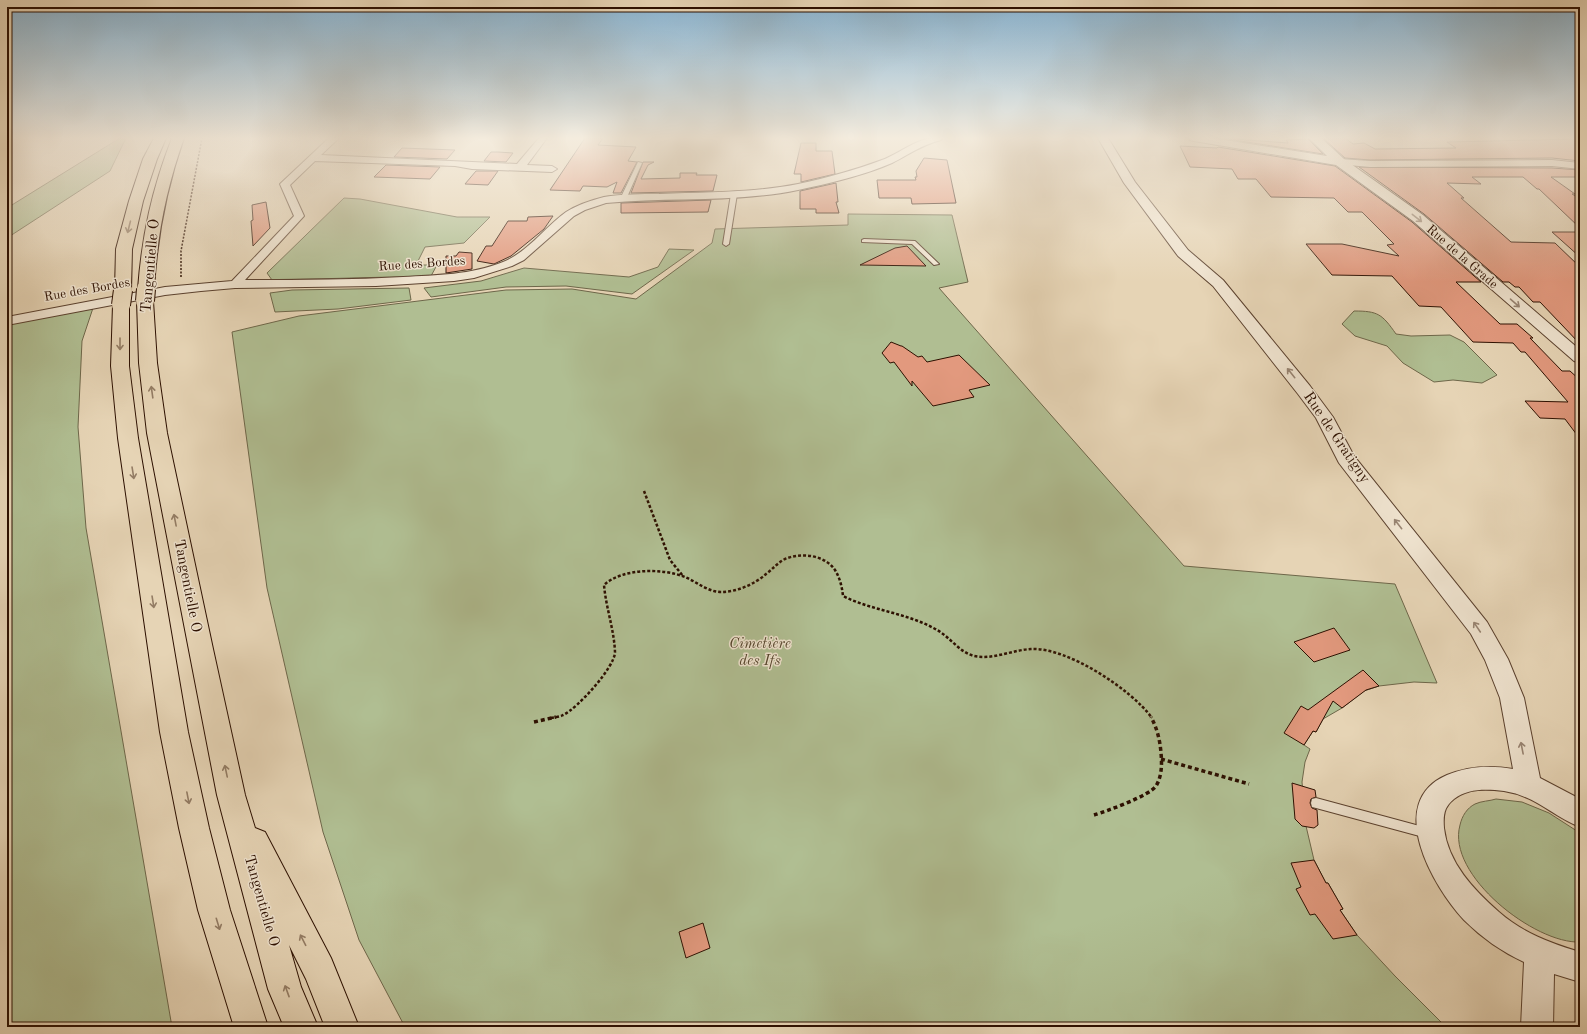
<svg xmlns="http://www.w3.org/2000/svg" width="1587" height="1034" viewBox="0 0 1587 1034" font-family="'Old Standard TT',serif">
<style>
.green{fill:#b0be92;stroke:#6e674a}
.building{fill:#e2997e;stroke:#2d1001}
.lines{fill:none;stroke-linecap:round;stroke-linejoin:round}
.service-casing{stroke:#5b412e;stroke-width:2}
.minor-casing{stroke:#5b412e;stroke-width:2}
.tertiary-casing{stroke:#5b412e;stroke-width:2}
.primary-casing{stroke:#2d1001;stroke-width:2}
.path-far2{stroke:#2d1001;stroke-width:1.5;stroke-dasharray:2 1.5;stroke-linecap:butt}
.path-far1{stroke:#2d1001;stroke-width:2.5;stroke-dasharray:3 2;stroke-linecap:butt}
.path{stroke:#2d1001;stroke-width:3.5;stroke-dasharray:4 3;stroke-linecap:butt}
.service{fill:#efe3cf;fill-rule:evenodd}
.minor{fill:#efe3cf;fill-rule:evenodd}
.tertiary{fill:#efe3cf;fill-rule:evenodd}
.primary{fill:#e6d4b5;fill-rule:evenodd}
.primary-bridge-casing{stroke:#2d1001;stroke-width:20;stroke-linecap:butt}
.primary-bridge{stroke:#e6d4b5;stroke-width:18}
.oneway{stroke:#988472}
.oneway2{stroke:#937c64}
.labels{text-anchor:middle;dominant-baseline:central;stroke-width:3;stroke-linejoin:round;paint-order:stroke}
.far-street-label{font-size:13px;fill:#2d1001;stroke:#efe3cf}
.street-label{font-size:15px;fill:#2d1001;stroke:#efe3cf}
.park-label{font-size:15px;font-style:italic;fill:#54442c;stroke:#efe3cf}
</style>
<rect width="100%" height="100%" fill="#e6d4b5"/>
<filter id="stains"><feTurbulence type="fractalNoise" baseFrequency=".005" numOctaves="4"/><feColorMatrix values="0 0 0 0 .2 0 0 0 0 .09 0 0 0 0 .02 0 0 0 .5 -.17"/></filter>
<radialGradient id="worn" r=".72"><stop offset=".6" stop-color="#630" stop-opacity="0"/><stop offset="1" stop-color="#630" stop-opacity=".3"/></radialGradient>
<g class="green">
<polygon points="120,138 126,138 110,171 7,238 7,208"/>
<polygon points="344,198 360,199 457,217 490,217 464,243 425,247 416,265 437,265 431,276 272,280 267,273"/>
<polygon points="848,214 952,215 968,282 939,288 1184,566 1395,584 1437,683 1414,682 1379,686 1364,691 1342,708 1323,719 1316,732 1313,731 1304,745 1310,749 1305,762 1302,782 1306,826 1314,860 1326,883 1328,883 1343,909 1340,910 1357,935 1395,976 1446,1027 405,1027 359,940 323,832 267,588 232,332 299,316 506,290 572,289 636,299 712,243 715,229 848,225"/>
<polygon points="669,249 694,250 632,294 566,286 506,287 431,297 424,288 481,281 524,268 629,277 658,267"/>
<polygon points="409,288 411,300 338,309 275,312 270,293 292,290"/>
<polygon points="93,308 82,341 78,427 86,528 172,1027 7,1027 7,324"/>
<path d="M1354 311C1378 311 1382 314 1396 334L1411 336 1450 335 1464 342 1497 375 1482 383 1453 380 1434 382 1403 363 1387 346 1355 336 1342 324Z"/>
<path d="M1496 799 1522 802 1549 813 1580 833V942C1535 944 1446 875 1460 825 1462 816 1467 808 1475 804 1481 801 1490 801 1496 799Z"/>
</g>
<g class="building">
<polygon points="585,138 603,138 598,145 636,147 628,161 637,162 621,193 613,193 617,182 607,187 583,186 580,191 550,190"/>
<polygon points="1221,138 1288,143 1286,140 1308,139 1323,154"/>
<polygon points="1345,138 1353,144 1364,143 1375,149 1456,148 1447,142 1575,139 1580,143 1580,161 1552,158 1370,160 1345,158 1324,139"/>
<polygon points="801,143 816,143 816,151 832,151 835,174 801,182 801,174 794,174"/>
<polygon points="1180,146 1217,148 1218,147 1335,166 1412,222 1481,282 1456,282 1500,324 1517,324 1533,338 1530,338 1562,371 1570,371 1580,380 1580,439 1565,419 1540,418 1525,401 1568,402 1525,352 1521,352 1513,343 1473,342 1441,307 1419,306 1392,276 1332,275 1306,244 1342,244 1399,256 1387,245 1394,244 1362,212 1348,212 1334,198 1271,197 1256,179 1238,179 1232,169 1190,167"/>
<polygon points="402,148 455,150 447,159 394,157"/>
<polygon points="491,152 498,152 513,153 506,162 484,161"/>
<polygon points="924,158 947,160 956,203 912,204 911,198 879,198 877,180 916,180 915,177 917,177 916,171"/>
<polygon points="643,162 654,162 648,165 641,179 680,178 680,173 697,173 696,175 717,175 713,191 631,193"/>
<polygon points="386,165 440,167 430,179 374,177"/>
<polygon points="1359,167 1552,168 1580,170 1580,177 1551,177 1575,194 1572,194 1580,199 1580,228 1539,189 1537,189 1523,177 1472,177 1481,184 1447,183 1464,198 1461,198 1511,242 1555,243 1580,267 1580,344 1540,302 1533,302 1519,287 1515,287 1509,282 1503,282 1424,214"/>
<polygon points="476,171 498,171 488,185 465,184"/>
<polygon points="836,183 838,202 836,202 839,213 816,213 816,209 800,209 800,191"/>
<polygon points="711,200 708,212 621,213 621,203"/>
<polygon points="266,202 270,228 253,246 251,221 253,220 252,205"/>
<polygon points="553,216 544,229 511,256 494,264 477,261 486,246 492,246 508,221 527,221 528,217"/>
<polygon points="1552,232 1580,232 1580,257"/>
<polygon points="907,246 926,266 860,265 895,248"/>
<polygon points="459,252 472,253 472,269 446,273 446,256 456,256"/>
<polygon points="891,342 901,346 902,346 918,357 922,356 927,362 959,355 990,385 969,390 974,397 933,406 912,381 912,386 894,362 890,363 882,353"/>
<polygon points="1334,628 1350,650 1314,662 1294,642"/>
<polygon points="1363,670 1379,686 1366,690 1342,708 1333,701 1316,732 1313,731 1304,745 1284,733 1301,706 1308,710"/>
<polygon points="1292,783 1315,790 1316,797 1311,799 1310,803 1312,808 1317,810 1318,825 1314,828 1302,826 1295,819"/>
<polygon points="1314,860 1326,883 1328,883 1343,909 1340,910 1357,935 1333,939 1315,914 1310,915 1296,889 1301,887 1291,863"/>
<polygon points="703,923 710,948 686,958 679,932"/>
</g>
<g class="lines">
<g class="service-casing">
<g id="service">
<polygon points="638,162 642,163 628,195 628,198 623,199 622,195"/>
<polygon points="734,192 737,194 729,244 726,246 723,244 731,194"/>
<polygon points="864,239 915,241 939,264 934,265 912,244 862,242 862,240"/>
<polygon points="1316,798 1427,828 1431,829 1432,833 1431,837 1427,838 1316,808 1312,807 1311,803 1312,799"/>
</g>
</g>
<g class="minor-casing">
<g id="minor">
<path d="M329 138H339L321 155 517 164 539 138H547L527 165 552 166 557 169 552 172 472 169 455 166 315 161 290 185 304 216 245 280C297 280 350 280 403 277 437 275 471 275 503 262 528 252 545 227 566 212 577 205 592 200 604 197 621 194 641 194 659 194 705 192 752 193 798 184 826 178 855 170 882 160 903 152 919 135 943 138L941 140C921 145 910 154 892 163 865 175 827 184 798 190 736 203 669 197 606 203L585 210 574 216 524 260 512 266 474 278 454 281 376 286 235 288 201 291 165 295 7 325V317L165 287 232 281 294 216 280 184Z"/>
<polygon points="1340,159 1370,161 1552,160 1580,163 1580,169 1552,166 1370,167 1337,164 1335,162 1337,160"/>
</g>
</g>
<g class="tertiary-casing">
<g id="tertiary">
<path d="M1098 138H1108L1135 182 1188 250 1223 280 1310 386 1333 417 1354 456 1487 622 1508 659 1524 698 1540 778 1580 799V827C1552 816 1536 796 1504 791 1487 789 1468 788 1454 799 1444 807 1443 815 1444 828 1448 863 1474 890 1499 912 1523 933 1550 943 1580 952V982L1554 974 1553 1027H1521L1524 962C1502 952 1481 937 1464 920 1433 887 1384 802 1447 775 1469 766 1490 765 1513 769L1500 698 1485 660 1471 634 1339 463 1316 418 1298 394 1213 286 1178 256 1124 183Z"/>
<polygon points="1189,138 1212,138 1327,156 1309,138 1321,138 1344,159 1423,215 1580,350 1580,363 1574,361 1413,221 1336,165 1194,141 1190,140"/>
</g>
</g>
<g class="primary-casing">
<g id="primary">
<polygon points="154,138 166,138 157,159 143,201 132,249 131,290 129,293 123,295 117,293 115,290 116,249 129,201 143,159"/>
<path d="M172 138H184C166 189 157 235 154 289L152 292 146 294 140 292 138 289C142 235 152 189 172 138Z"/>
<polygon points="145,296 151,297 153,301 157,363 167,433 213,649 245,795 255,828 265,832 331,958 359,1027 325,1027 306,979 289,945 301,987 318,1027 284,1027 268,989 217,795 147,433 139,363 137,301 139,297"/>
<polygon points="121,300 127,301 129,305 129,366 138,438 188,732 209,828 230,910 268,1027 234,1027 198,910 179,828 160,732 118,438 111,366 113,305 115,301"/>
</g>
</g>
<polyline class="path-far2" points="181,277 181,251 202,138"/>
<g class="path-far1">
<polyline points="644,491 670,560 683,576"/>
<path d="M551 718C555 717 560 717 563 715 577 709 615 667 615 652 614 629 606 608 604 585 622 568 663 568 685 577 697 582 708 592 721 592 737 592 755 584 766 574 773 569 777 563 785 559 801 552 825 555 835 570 840 578 842 587 843 596 873 611 908 613 937 630 950 637 959 652 974 656 993 660 1012 650 1031 649 1067 647 1131 689 1152 718"/>
</g>
<g class="path">
<polyline points="534,722 556,717"/>
<polyline points="1161,759 1249,784"/>
<path d="M1094 815C1107 811 1149 796 1156 786 1162 776 1162 764 1161 753 1160 740 1157 728 1151 717"/>
</g>
<use href="#service" class="service"/>
<use href="#minor" class="minor"/>
<use href="#tertiary" class="tertiary"/>
<use href="#primary" class="primary"/>
<g class="primary-bridge-casing">
<g id="primary-bridge">
<polyline points="145,301 146,289"/>
<polyline points="121,305 123,290"/>
</g>
</g>
<use href="#primary-bridge" class="primary-bridge"/>
</g>
<defs><path id="oneway-shaft" d="M-6 0H5M1.5-3L5.5 0L1.5 3" fill="none" stroke-width="1.6" stroke-linecap="round" stroke-linejoin="round"/></defs>
<g class="oneway">
<use href="#oneway-shaft" transform="translate(1417 218) rotate(38)"/>
<use href="#oneway-shaft" transform="translate(1515 303) rotate(41)"/>
<use href="#oneway-shaft" transform="translate(1291 373) rotate(-129)"/>
<use href="#oneway-shaft" transform="translate(1398 524) rotate(-128)"/>
<use href="#oneway-shaft" transform="translate(1477 627) rotate(-124)"/>
<use href="#oneway-shaft" transform="translate(1522 748) rotate(-101)"/>
</g>
<g class="oneway2">
<use href="#oneway-shaft" transform="translate(129 227) rotate(104)"/>
<use href="#oneway-shaft" transform="translate(120 344) rotate(90)"/>
<use href="#oneway-shaft" transform="translate(152 392) rotate(-98)"/>
<use href="#oneway-shaft" transform="translate(133 473) rotate(81)"/>
<use href="#oneway-shaft" transform="translate(175 520) rotate(-101)"/>
<use href="#oneway-shaft" transform="translate(153 602) rotate(81)"/>
<use href="#oneway-shaft" transform="translate(226 771) rotate(-102)"/>
<use href="#oneway-shaft" transform="translate(188 798) rotate(79)"/>
<use href="#oneway-shaft" transform="translate(218 924) rotate(73)"/>
<use href="#oneway-shaft" transform="translate(303 940) rotate(-117)"/>
<use href="#oneway-shaft" transform="translate(287 991) rotate(-110)"/>
</g>
<linearGradient id="sky" x2="0" y2="1"><stop stop-color="#88b5d4"/><stop offset="0.49" stop-color="#f4ecde"/><stop offset="1" stop-color="#f4ecde" stop-opacity="0"/></linearGradient>
<rect width="1587" height="282" fill="url(#sky)"/>
<g class="labels">
<g class="far-street-label">
<text transform="translate(1462 257) rotate(41)">Rue de la Grade</text>
<text transform="translate(422 264) rotate(-4)">Rue des Bordes</text>
<text transform="translate(87 290) rotate(-10)">Rue des Bordes</text>
</g>
<g class="street-label">
<text transform="translate(151 266) rotate(-85)">Tangentielle O</text>
<text transform="translate(1336 438) rotate(56)">Rue de Gratigny</text>
<text transform="translate(187 586) rotate(79)">Tangentielle O</text>
<text transform="translate(261 901) rotate(74)">Tangentielle O</text>
</g>
<g class="park-label">
<text x="760" y="644">Cimetière<tspan x="760" dy="17">des Ifs</tspan></text>
</g>
</g>
<rect width="1587" height="1034" fill="none" stroke="#e6d4b5" stroke-width="24"/>
<rect x="8" y="8" width="1571" height="1018" fill="none" stroke="#2d1001" stroke-width="2"/>
<rect x="12" y="12" width="1563" height="1010" fill="none" stroke="#2d1001"/>
<rect width="100%" height="100%" filter="url(#stains)"/>
<rect width="100%" height="100%" fill="url(#worn)"/>
</svg>
